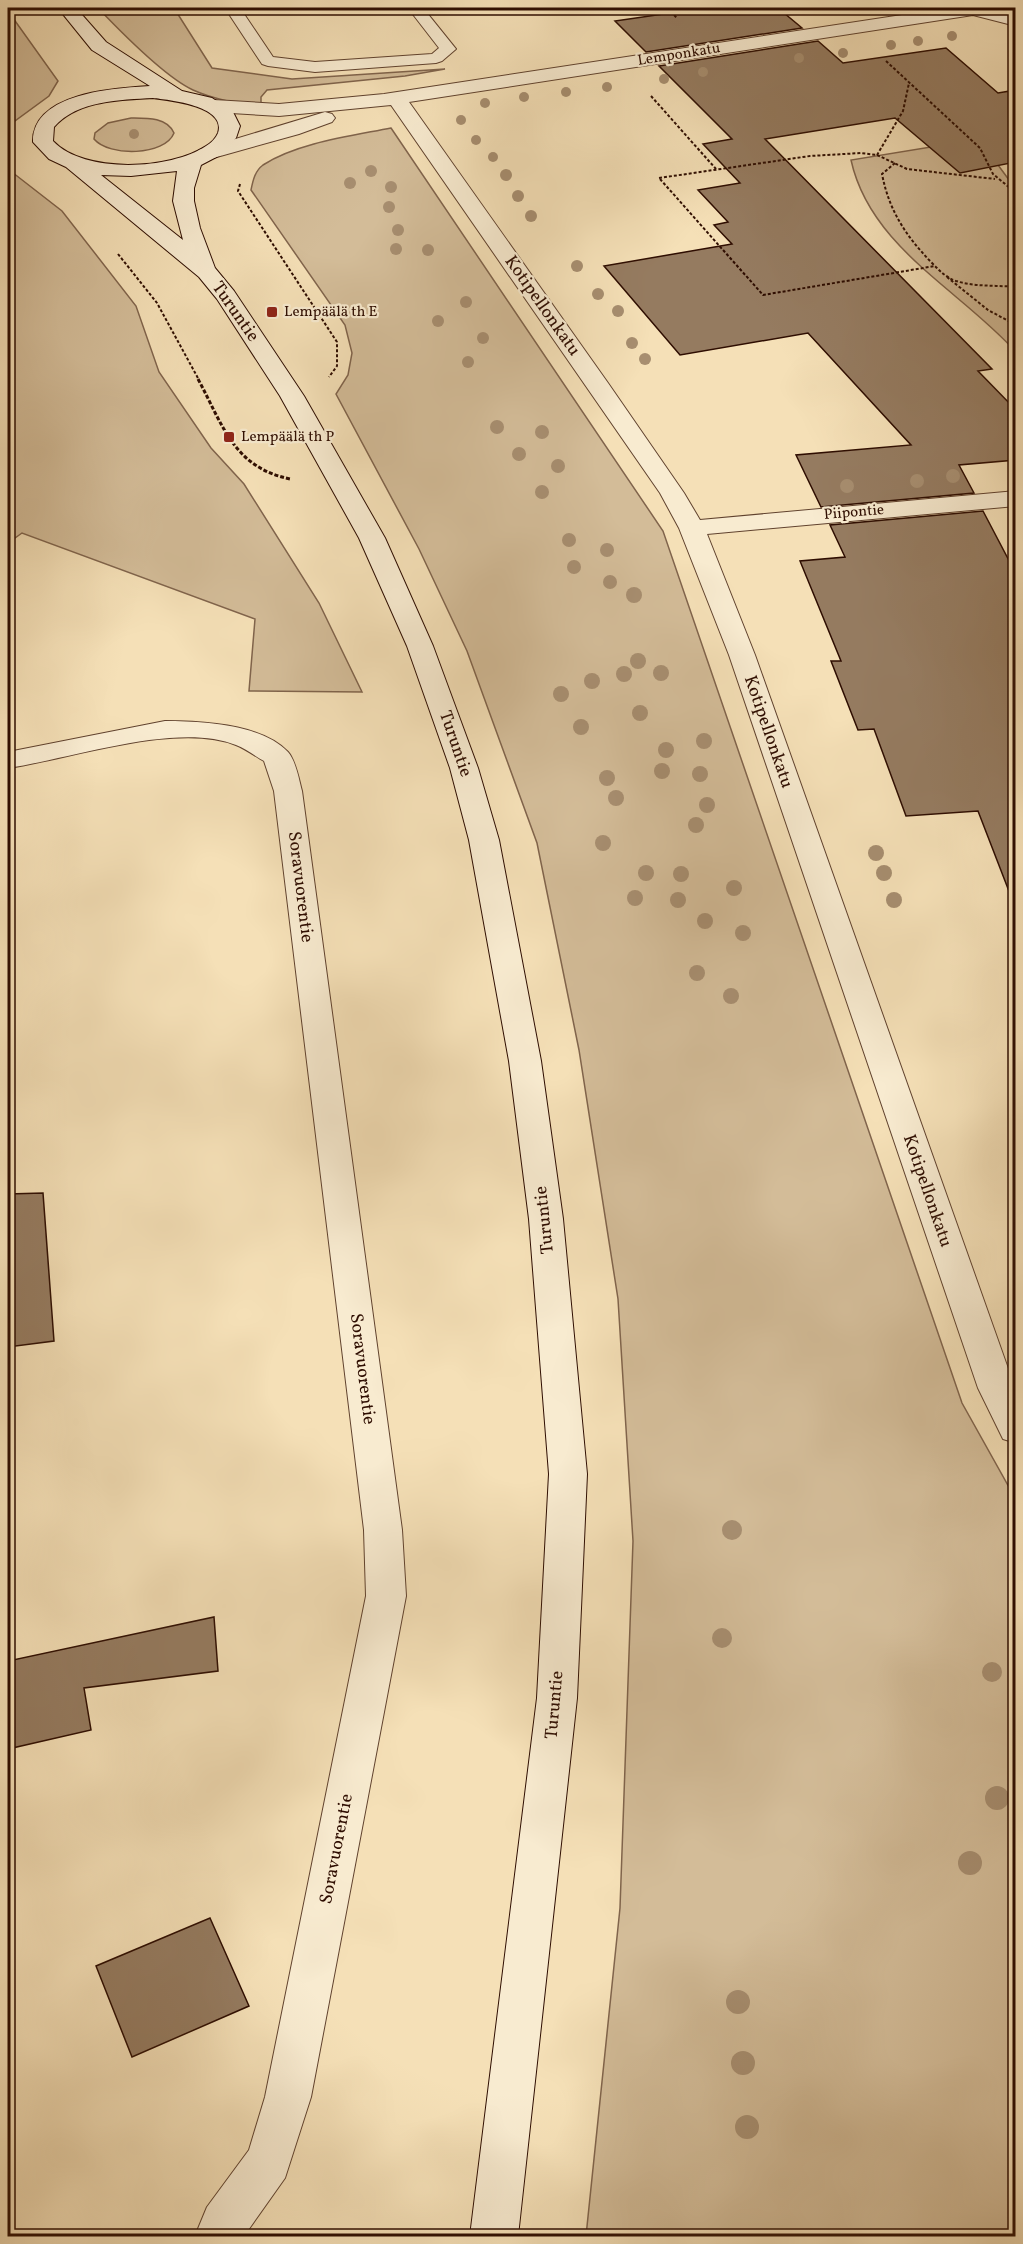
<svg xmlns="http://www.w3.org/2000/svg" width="1023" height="2244" viewBox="0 0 1023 2244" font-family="Vollkorn,serif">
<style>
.green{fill:#d3bc98;stroke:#80644c;stroke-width:1.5}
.building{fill:#957b60;stroke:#2e0d01;stroke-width:1.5}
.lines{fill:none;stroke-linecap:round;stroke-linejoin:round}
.lane-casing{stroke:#60422e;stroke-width:2}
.street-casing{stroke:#60422e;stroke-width:2}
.secondary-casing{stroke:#2e0d01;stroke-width:2}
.path-far1{stroke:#2e0d01;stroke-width:2;stroke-dasharray:3 2;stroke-linecap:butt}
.path{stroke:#2e0d01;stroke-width:3;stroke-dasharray:4 2;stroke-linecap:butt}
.lane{fill:#f8ebd0;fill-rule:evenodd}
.street{fill:#f8ebd0;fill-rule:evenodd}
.secondary{fill:#f8ebd0;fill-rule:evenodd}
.tree{fill:#a78e70}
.poi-dot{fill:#8f2418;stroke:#f8ebd0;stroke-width:2}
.labels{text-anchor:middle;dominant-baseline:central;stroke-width:4.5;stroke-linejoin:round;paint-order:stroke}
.far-street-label{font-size:15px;fill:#2e0d01;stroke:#f8ebd0}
.far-poi-label{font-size:15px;fill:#2e0d01;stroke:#f8ebd0;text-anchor:start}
.street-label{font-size:18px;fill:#2e0d01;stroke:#f8ebd0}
</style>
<rect width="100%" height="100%" fill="#f5e0b7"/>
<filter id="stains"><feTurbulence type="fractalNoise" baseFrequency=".00333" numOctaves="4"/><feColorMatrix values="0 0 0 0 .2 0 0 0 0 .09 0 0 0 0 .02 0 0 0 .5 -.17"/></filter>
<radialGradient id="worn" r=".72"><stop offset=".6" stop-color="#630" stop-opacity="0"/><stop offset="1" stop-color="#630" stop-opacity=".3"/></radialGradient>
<g class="green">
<path d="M98 8H174L212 68 292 79 445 69 405 76 267 90 261 97V106C237 103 215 100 193 90 165 77 120 31 98 8Z"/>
<polygon points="8,11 58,81 49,96 8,126"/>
<path d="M131 118C146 118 167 117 174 133 165 156 109 157 94 139L95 133 108 123Z"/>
<path d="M391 128 663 531 962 1403 1015 1498V2236H586L620 1908 633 1541 618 1299 579 1050 537 843 467 651 419 549 336 394 348 375 352 353 345 325 251 190C253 180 255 171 263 165 297 143 351 136 391 128Z"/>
<path d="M937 146 998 165 1015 188V351C960 290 870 247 851 160Z"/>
<polygon points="8,169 62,211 136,306 159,372 211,448 244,484 319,603 362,692 249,691 255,619 22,533 8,543"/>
</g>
<g class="building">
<polygon points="705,8 778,8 802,28 646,52 615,21"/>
<polygon points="818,41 843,63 946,48 998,93 1016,90 1016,162 960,173 895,118 765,139 992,369 978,371 1016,410 1016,460 959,465 974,493 821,507 796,455 911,445 808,333 680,355 604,266 732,244 714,225 728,222 698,190 740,183 703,144 732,139 659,66"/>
<polygon points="983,511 1016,574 1016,899 1012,899 978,811 906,816 874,729 858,730 831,661 841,661 800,561 845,557 830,525"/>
<polygon points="43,1193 54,1341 8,1347 8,1194"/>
<polygon points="214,1617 218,1671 84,1688 91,1730 8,1749 8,1661"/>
<polygon points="210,1918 249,2006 132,2057 96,1966"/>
</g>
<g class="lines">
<g class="lane-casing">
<polygon id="lane" points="225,8 240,8 273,57 315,62 432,54 439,48 408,8 423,8 456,49 442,61 436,63 315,72 268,66 262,64"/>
</g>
<g class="street-casing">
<g id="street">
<polygon points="948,8 987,8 1016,15 1016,26 973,15 409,102 608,383 684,493 700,520 1016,491 1016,506 707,534 755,655 1016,1391 1016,1443 1003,1439 978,1388 729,655 679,528 660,493 391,105 279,116 214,112 207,110 204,106 207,102 214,100 279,104 384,94"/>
<polygon points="325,112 332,114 335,118 332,122 299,134 206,160 199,158 196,154 199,150"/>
<path d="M165 721C201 721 262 724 288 752 296 761 299 780 302 791L402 1530 406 1596 311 2097 285 2178 244 2236H195L207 2207 249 2150 265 2097 366 1596 364 1530 274 791 264 761C255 756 246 749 236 745 178 721 70 759 8 768V752Z"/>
</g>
</g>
<g class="secondary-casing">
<path id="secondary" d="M58 8H76L106 42 182 91 212 98 233 112 240 126 236 138 222 154 201 165 194 188V201L200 228 215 268 234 291 304 396 385 538 433 646 478 768 499 840 541 1061 563 1219 587 1474 577 1698 518 2236H470L537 1698 549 1474 529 1219 509 1061 469 840 450 768 407 646 359 538 280 396 217 299 199 277 66 167 49 159 33 142C32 93 114 88 150 86L92 50ZM153 98C170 100 227 106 218 133 216 138 211 143 206 146 170 170 84 174 53 141L54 127C78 100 120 100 153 98ZM177 171 173 201 183 240 101 175 131 176Z"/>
</g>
<g class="path-far1">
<polyline points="667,8 677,18"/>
<polyline points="886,61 980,148 993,174 1016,193"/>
<polyline points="651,96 716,169"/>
<polyline points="877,155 903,111 909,83"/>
<path d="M895 163 882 174C889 210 905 235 931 262 939 270 945 277 956 281 975 287 996 285 1016 287"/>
<polyline points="659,178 810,156 861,153 877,155 907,169 995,179"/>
<polyline points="660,179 763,295 935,266"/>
<polyline points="240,184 238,191 337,342 337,366 329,377"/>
<polyline points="118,254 157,303 199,380"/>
<polyline points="947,277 988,310 1016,325"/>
</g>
<path class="path" d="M198 379C223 425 233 467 290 479"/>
<use href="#lane" class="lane"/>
<use href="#street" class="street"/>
<use href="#secondary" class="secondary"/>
</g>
<g class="tree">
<circle cx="952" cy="36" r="5"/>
<circle cx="918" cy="41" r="5"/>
<circle cx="891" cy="45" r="5"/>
<circle cx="843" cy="53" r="5"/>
<circle cx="799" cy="58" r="5"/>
<circle cx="703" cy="72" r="5"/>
<circle cx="664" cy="79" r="5"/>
<circle cx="607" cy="87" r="5"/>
<circle cx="566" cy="92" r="5"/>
<circle cx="524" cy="97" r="5"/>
<circle cx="485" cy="103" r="5"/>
<circle cx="461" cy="120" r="5"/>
<circle cx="134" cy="134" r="5"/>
<circle cx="476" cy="140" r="5"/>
<circle cx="493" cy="157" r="5"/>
<circle cx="371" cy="171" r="6"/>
<circle cx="506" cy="175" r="6"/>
<circle cx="350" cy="183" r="6"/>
<circle cx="391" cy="187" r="6"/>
<circle cx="518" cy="196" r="6"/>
<circle cx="389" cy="207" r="6"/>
<circle cx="531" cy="216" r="6"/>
<circle cx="398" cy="230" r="6"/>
<circle cx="396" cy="249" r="6"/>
<circle cx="428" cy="250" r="6"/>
<circle cx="577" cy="266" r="6"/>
<circle cx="598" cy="294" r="6"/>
<circle cx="466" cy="302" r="6"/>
<circle cx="618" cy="311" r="6"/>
<circle cx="438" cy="321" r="6"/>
<circle cx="483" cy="338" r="6"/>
<circle cx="632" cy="343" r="6"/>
<circle cx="645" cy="359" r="6"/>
<circle cx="468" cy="362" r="6"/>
<circle cx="497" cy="427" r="7"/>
<circle cx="542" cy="432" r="7"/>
<circle cx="519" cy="454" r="7"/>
<circle cx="558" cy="466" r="7"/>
<circle cx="953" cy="476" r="7"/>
<circle cx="917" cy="481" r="7"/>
<circle cx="847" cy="486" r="7"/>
<circle cx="542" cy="492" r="7"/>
<circle cx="569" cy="540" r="7"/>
<circle cx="607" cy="550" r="7"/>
<circle cx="574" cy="567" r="7"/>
<circle cx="610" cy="582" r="7"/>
<circle cx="634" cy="595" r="8"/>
<circle cx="638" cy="661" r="8"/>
<circle cx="661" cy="673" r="8"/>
<circle cx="624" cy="674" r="8"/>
<circle cx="592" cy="681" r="8"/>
<circle cx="561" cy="694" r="8"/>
<circle cx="640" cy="713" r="8"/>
<circle cx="581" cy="727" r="8"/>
<circle cx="704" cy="741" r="8"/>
<circle cx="666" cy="750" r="8"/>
<circle cx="662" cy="771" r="8"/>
<circle cx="700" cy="774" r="8"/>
<circle cx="607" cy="778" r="8"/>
<circle cx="616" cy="798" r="8"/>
<circle cx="707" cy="805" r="8"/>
<circle cx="696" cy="825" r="8"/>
<circle cx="603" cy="843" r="8"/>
<circle cx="876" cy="853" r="8"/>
<circle cx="646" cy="873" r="8"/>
<circle cx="884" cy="873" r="8"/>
<circle cx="681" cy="874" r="8"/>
<circle cx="734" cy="888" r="8"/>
<circle cx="635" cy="898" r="8"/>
<circle cx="678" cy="900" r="8"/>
<circle cx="894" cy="900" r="8"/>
<circle cx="705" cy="921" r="8"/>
<circle cx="743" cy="933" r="8"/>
<circle cx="697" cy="973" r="8"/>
<circle cx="731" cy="996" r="8"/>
<circle cx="732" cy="1530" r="10"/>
<circle cx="722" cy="1638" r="10"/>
<circle cx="992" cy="1672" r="10"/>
<circle cx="997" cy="1798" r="12"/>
<circle cx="970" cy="1863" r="12"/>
<circle cx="738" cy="2002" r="12"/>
<circle cx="743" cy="2063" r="12"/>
<circle cx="747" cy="2127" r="12"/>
</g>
<g class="poi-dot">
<rect x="266" y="306" width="12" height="12" rx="3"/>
<rect x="223" y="431" width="12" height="12" rx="3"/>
</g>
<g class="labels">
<g class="far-street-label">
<text transform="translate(679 55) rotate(-9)">Lemponkatu</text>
<text transform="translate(854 513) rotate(-5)">Piipontie</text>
</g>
<g class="far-poi-label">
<text x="284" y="312">Lempäälä th E</text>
<text x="241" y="437">Lempäälä th P</text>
</g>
<g class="street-label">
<text transform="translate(542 306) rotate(55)">Kotipellonkatu</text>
<text transform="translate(235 312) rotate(55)">Turuntie</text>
<text transform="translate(768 732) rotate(71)">Kotipellonkatu</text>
<text transform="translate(455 744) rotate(71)">Turuntie</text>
<text transform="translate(300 887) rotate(83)">Soravuorentie</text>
<text transform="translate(927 1191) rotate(71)">Kotipellonkatu</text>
<text transform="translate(545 1220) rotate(-96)">Turuntie</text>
<text transform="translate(362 1369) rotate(83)">Soravuorentie</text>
<text transform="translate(555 1705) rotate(-85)">Turuntie</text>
<text transform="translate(337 1849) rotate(-79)">Soravuorentie</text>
</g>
</g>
<rect width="1023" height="2244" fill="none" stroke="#f5e0b7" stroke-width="30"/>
<rect x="9" y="9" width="1005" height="2226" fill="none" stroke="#2e0d01" stroke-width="3"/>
<rect x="15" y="15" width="993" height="2214" fill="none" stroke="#2e0d01" stroke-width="1.5"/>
<rect width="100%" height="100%" filter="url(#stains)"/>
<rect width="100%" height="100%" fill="url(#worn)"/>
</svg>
